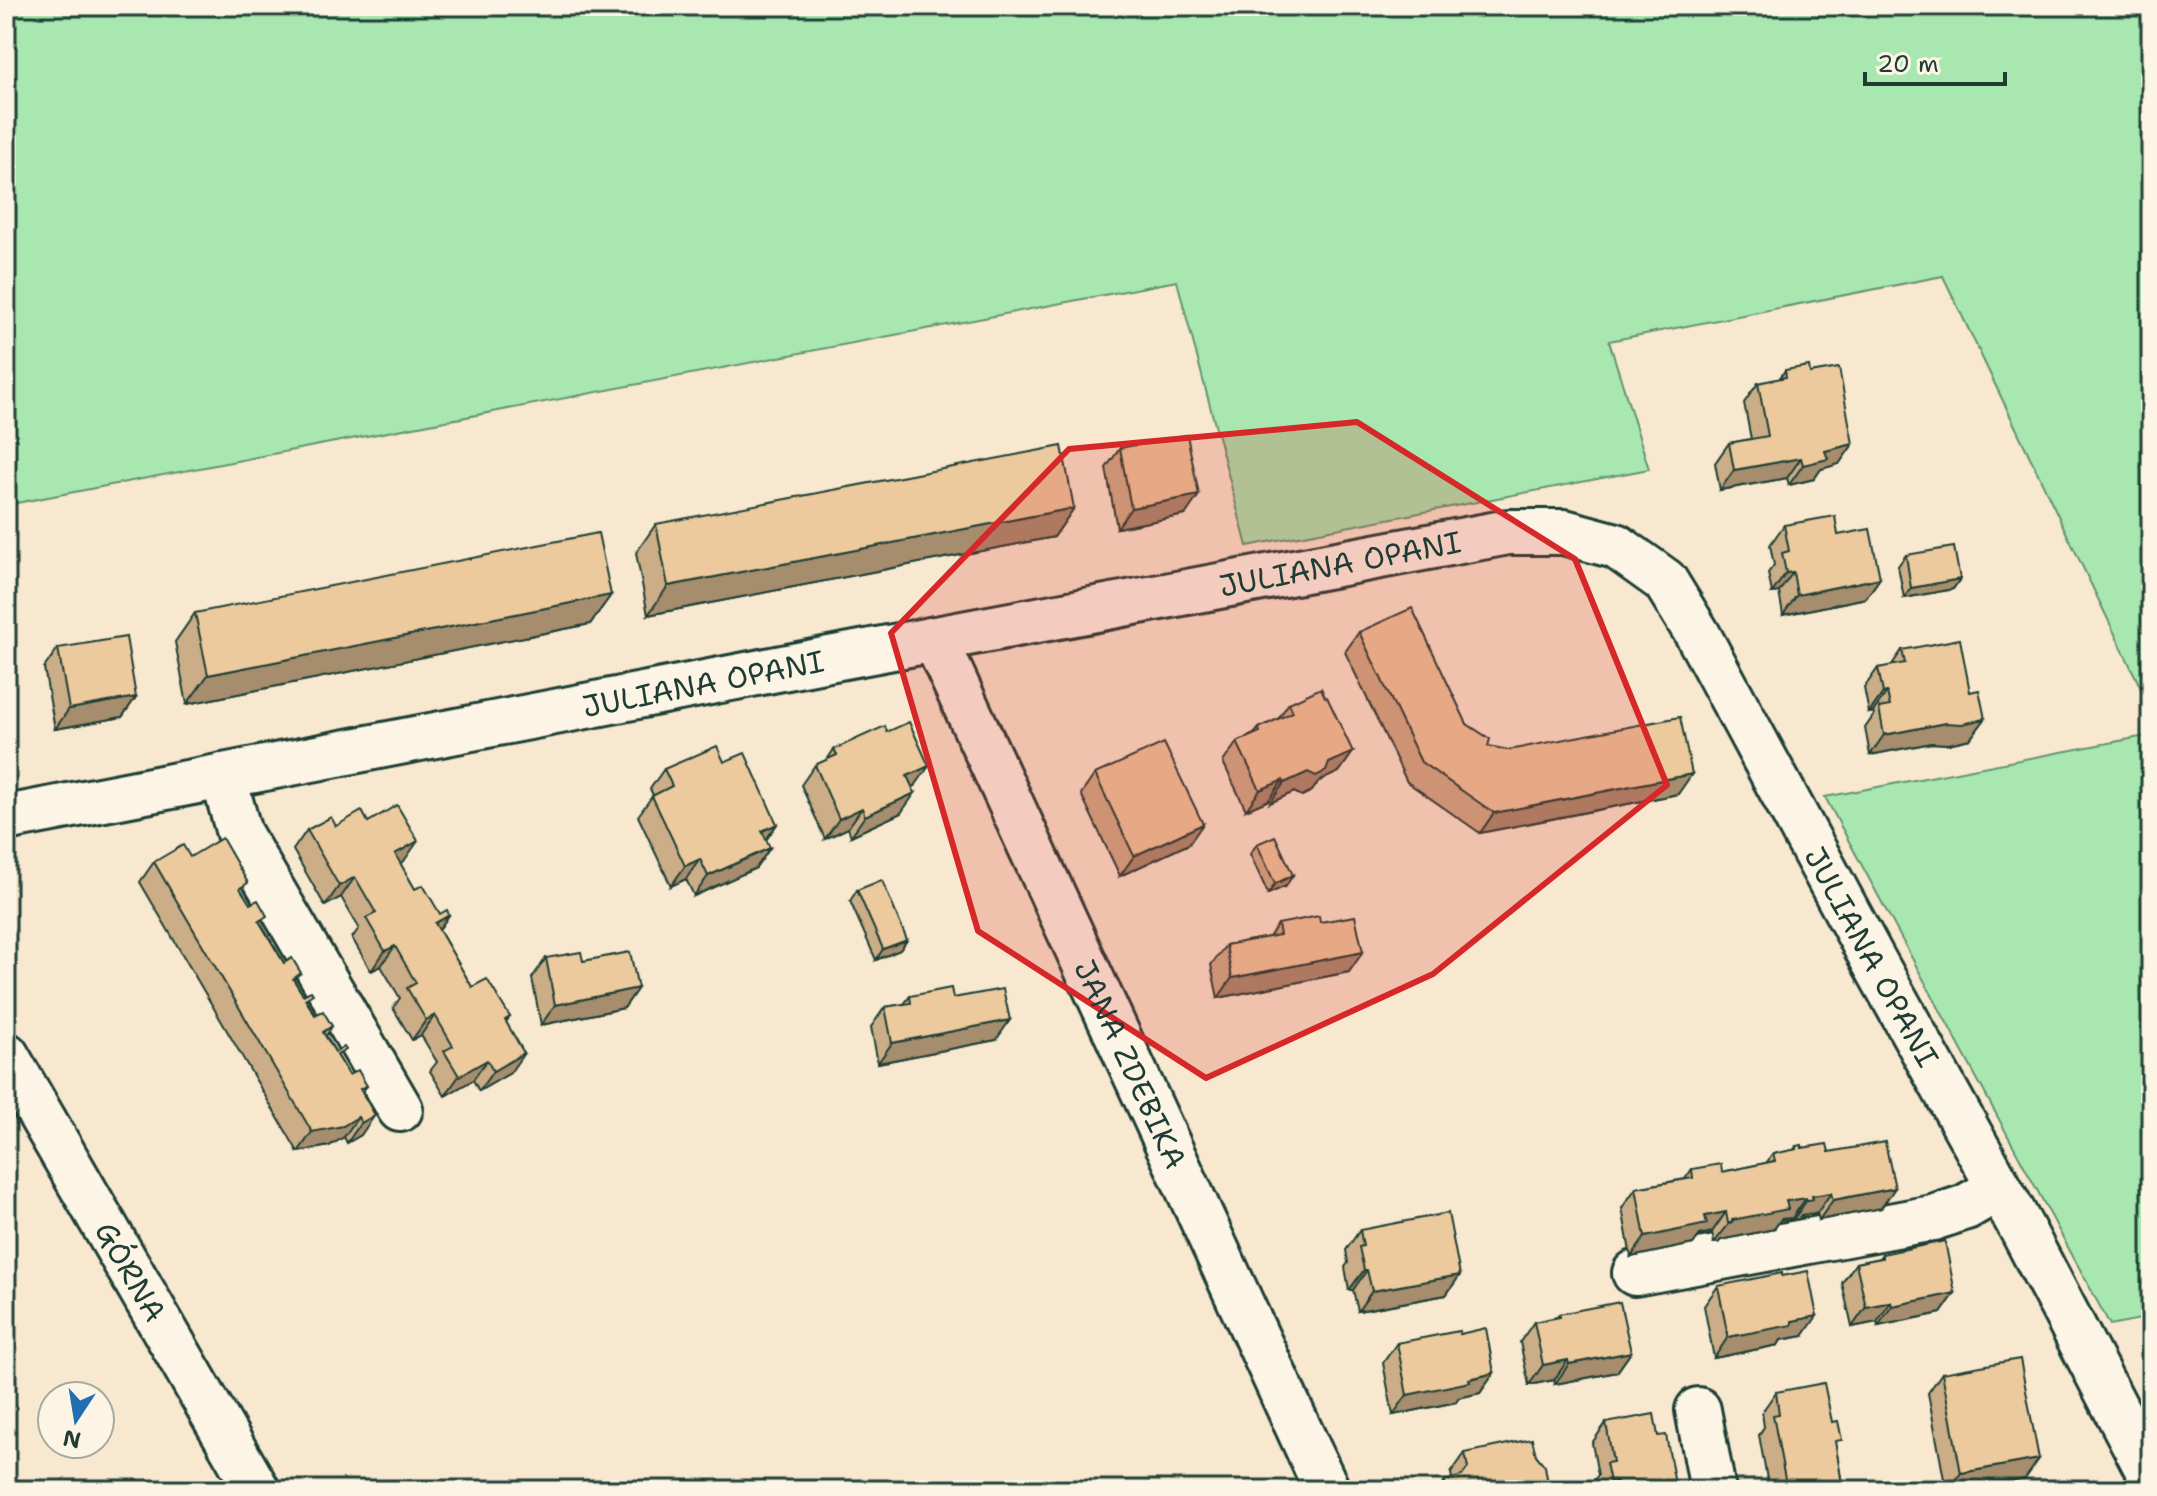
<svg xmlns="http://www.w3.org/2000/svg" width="2157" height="1496" viewBox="0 0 2157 1496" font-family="'Shantell Sans',sans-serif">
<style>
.green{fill:#a8e8b0;stroke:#649272;stroke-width:2}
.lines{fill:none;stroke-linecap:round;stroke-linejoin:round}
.minor-casing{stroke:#1f3d34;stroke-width:50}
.minor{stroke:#fcf5e5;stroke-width:44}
.wall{fill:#cbae87;stroke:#1f3d34;stroke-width:2}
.shaded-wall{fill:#a58d6e;stroke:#1f3d34;stroke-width:2}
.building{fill:#ecca9d;stroke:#1f3d34;stroke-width:2}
.marked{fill:#d62828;fill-opacity:0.2;stroke:#d62828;stroke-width:6;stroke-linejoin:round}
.labels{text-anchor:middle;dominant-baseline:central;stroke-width:7;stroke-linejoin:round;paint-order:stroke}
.street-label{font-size:30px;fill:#1f3d34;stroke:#fcf5e5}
</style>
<rect width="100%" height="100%" fill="#f7e8cf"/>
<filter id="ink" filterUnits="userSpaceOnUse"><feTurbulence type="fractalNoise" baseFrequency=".0125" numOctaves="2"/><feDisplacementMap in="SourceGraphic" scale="16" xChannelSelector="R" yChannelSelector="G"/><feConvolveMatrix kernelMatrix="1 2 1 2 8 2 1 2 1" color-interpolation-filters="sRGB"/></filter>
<g filter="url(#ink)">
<g class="green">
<polygon points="6,6 2151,6 2151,709 1943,276 1609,341 1649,469 1247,546 1177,281 6,505"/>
<polygon points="2151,735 2151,1317 2110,1325 1825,797"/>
</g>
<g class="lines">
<g class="minor-casing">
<g id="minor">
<path id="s1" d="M935 639 1327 1490"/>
<polyline points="223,776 239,833 400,1109"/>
<path id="s2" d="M6 818 829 659 1508 532H1564L1616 546 1665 581 1698 635 1872 958 2021 1227 2151 1476"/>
<path id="s3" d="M6 1055 257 1490"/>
<polyline points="1635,1273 1933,1218 1966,1207 1999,1188"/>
<polyline points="1698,1410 1713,1490"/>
</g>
</g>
<use href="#minor" class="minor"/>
</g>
<g class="wall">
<polygon points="1785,370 1810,373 1853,444 1839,464 1821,469 1814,479 1789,485 1787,478 1720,490 1715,463 1729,443 1751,439 1744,403 1758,383 1779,379"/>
<polygon points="1120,448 1185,515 1117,528 1106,468"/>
<polygon points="1074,508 1054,537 648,615 636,553 656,524"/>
<polygon points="1784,525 1838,535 1880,578 1866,598 1783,615 1779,592 1772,593 1768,573 1774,565 1770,545"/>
<polygon points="1906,555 1960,579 1953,589 1904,598 1898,566"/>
<polygon points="611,595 590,624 187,704 175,642 195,613"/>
<polygon points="1359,632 1467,724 1488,746 1678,794 1480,833 1407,782 1345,652"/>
<polygon points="58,648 136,697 122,717 55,729 44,668"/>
<polygon points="1902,650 1970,692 1985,719 1970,739 1948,744 1931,743 1870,755 1865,728 1874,715 1873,712 1869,713 1864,688 1878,668 1891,666"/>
<polygon points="1289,703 1353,752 1339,772 1319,781 1312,791 1302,796 1294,792 1270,803 1269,800 1246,810 1223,762 1237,742 1254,734 1259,728 1278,719"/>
<polygon points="834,749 915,786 913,787 901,813 851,836 848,828 825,839 801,785 815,765 827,760"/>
<polygon points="724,762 777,824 766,840 770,848 756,868 694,896 686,879 671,886 638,816 653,795 650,789 664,769"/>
<polygon points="1095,774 1189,844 1120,876 1081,794"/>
<polygon points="368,822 404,861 400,863 415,889 440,914 449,915 439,930 472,987 510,1017 506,1022 510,1073 479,1091 473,1080 445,1096 430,1071 437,1062 421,1035 412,1040 393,1008 400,998 381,966 371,971 352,938 359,928 341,897 325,906 293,850 307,830"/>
<polygon points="1257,844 1286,886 1268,894 1250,854"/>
<polygon points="190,857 242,892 315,1015 332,1026 326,1036 349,1075 367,1086 362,1092 361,1135 347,1143 344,1137 329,1146 298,1152 140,882 154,862"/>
<polygon points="857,890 907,940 900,950 876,960 850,901"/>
<polygon points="1320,922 1349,972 1218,998 1211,965 1226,945 1269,937 1278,924"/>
<polygon points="546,958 583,961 638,988 624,1008 541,1025 532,978"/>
<polygon points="910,996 953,998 996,1040 878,1063 871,1027 885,1007 904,1004"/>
<polygon points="1796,1146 1829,1152 1881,1208 1819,1220 1817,1213 1801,1215 1799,1219 1795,1220 1793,1220 1792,1218 1781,1219 1774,1229 1721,1240 1718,1243 1714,1243 1712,1232 1700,1235 1693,1244 1631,1257 1622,1208 1636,1188 1685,1179 1692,1169 1722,1172 1766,1163 1773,1154 1794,1150"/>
<polygon points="1360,1230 1460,1275 1446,1295 1358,1311 1353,1290 1349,1290 1345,1267 1348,1263 1346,1250"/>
<polygon points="1882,1254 1955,1293 1941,1313 1878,1326 1877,1322 1852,1327 1842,1283 1856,1263 1879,1258"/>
<polygon points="1718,1286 1803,1336 1781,1340 1778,1345 1714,1358 1704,1306"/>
<polygon points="1559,1314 1631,1352 1617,1372 1555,1384 1554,1380 1529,1385 1520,1342 1534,1322 1557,1317"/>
<polygon points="1460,1334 1494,1373 1480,1393 1458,1398 1456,1402 1393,1415 1383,1363 1397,1343"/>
<polygon points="1942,1373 2025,1479 1964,1490 1946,1490 1928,1393"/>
<polygon points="1776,1392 1836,1448 1843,1490 1769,1490 1759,1435 1764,1427 1762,1412"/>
<polygon points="1606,1423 1658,1436 1676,1490 1593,1490 1592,1483 1598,1475 1592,1443"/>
<polygon points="1465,1453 1536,1455 1549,1490 1438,1490 1445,1481 1452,1479 1451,1473"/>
</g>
<g class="shaded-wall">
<polygon points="1853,444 1839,464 1821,469 1814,479 1789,485 1803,465 1825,451"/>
<polygon points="1801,458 1787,478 1720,490 1734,470"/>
<polygon points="1199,495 1185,515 1117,528 1131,508"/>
<polygon points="1074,508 1054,537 648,615 668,586"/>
<polygon points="1793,572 1779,592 1772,593 1786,573"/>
<polygon points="1880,578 1866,598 1783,615 1797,595"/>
<polygon points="1960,579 1953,589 1904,598 1911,588"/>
<polygon points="611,595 590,624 187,704 208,675"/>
<polygon points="1887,692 1873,712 1869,713 1883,693"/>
<polygon points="136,697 122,717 55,729 69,709"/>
<polygon points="1985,719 1970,739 1948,744 1931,743 1870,755 1884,735 1945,723"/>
<polygon points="1353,752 1339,772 1319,781 1312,791 1302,796 1294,792 1270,803 1284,783"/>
<polygon points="929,766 915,786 893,796 907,776"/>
<polygon points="1692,774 1678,794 1480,833 1494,813"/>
<polygon points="1283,780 1269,800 1246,810 1260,790"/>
<polygon points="915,793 901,813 851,836 865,816"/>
<polygon points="862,808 848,828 825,839 839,819"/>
<polygon points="777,824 763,844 762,831"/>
<polygon points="1203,824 1189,844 1120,876 1134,856"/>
<polygon points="418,841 404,861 381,875 395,854"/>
<polygon points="770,848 756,868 694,896 708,876"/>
<polygon points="700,859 686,879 671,886 685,866"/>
<polygon points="1293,875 1286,886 1268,894 1275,884"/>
<polygon points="355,877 341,897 325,906 339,886"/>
<polygon points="449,915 435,935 435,923"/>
<polygon points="907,940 900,950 876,960 883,949"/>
<polygon points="395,946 381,966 371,971 385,951"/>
<polygon points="1363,952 1349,972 1218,998 1232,978"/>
<polygon points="638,988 624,1008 541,1025 555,1005"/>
<polygon points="435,1015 421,1035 412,1040 426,1020"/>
<polygon points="1010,1020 996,1040 878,1063 892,1043"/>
<polygon points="524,1053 510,1073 479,1091 493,1071"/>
<polygon points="487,1060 473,1080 445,1096 459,1076"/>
<polygon points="375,1115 361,1135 347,1143 361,1123"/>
<polygon points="358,1117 344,1137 329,1146 298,1152 312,1132"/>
<polygon points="1895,1188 1881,1208 1819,1220 1833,1200"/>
<polygon points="1831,1193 1817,1213 1801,1215 1799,1219 1793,1220 1807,1200 1812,1196"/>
<polygon points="1806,1198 1792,1218 1781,1219 1774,1229 1721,1240 1718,1243 1714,1243 1732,1220 1786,1201"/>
<polygon points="1726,1212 1712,1232 1700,1235 1693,1244 1631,1257 1645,1237 1705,1216"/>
<polygon points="1364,1270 1367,1270 1353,1290 1349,1290"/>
<polygon points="1460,1275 1446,1295 1358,1311 1372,1291"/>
<polygon points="1955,1293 1941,1313 1878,1326 1892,1306"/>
<polygon points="1891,1302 1877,1322 1852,1327 1866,1307"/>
<polygon points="1817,1316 1803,1336 1781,1340 1778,1345 1714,1358 1728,1337 1792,1321"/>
<polygon points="1631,1352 1617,1372 1555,1384 1569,1364"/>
<polygon points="1568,1360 1554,1380 1529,1385 1543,1365"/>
<polygon points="1494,1373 1480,1393 1458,1398 1456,1402 1393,1415 1407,1395"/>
<polygon points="2039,1459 2025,1479 1964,1490 1949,1490 1961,1473"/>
<polygon points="1617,1481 1611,1490 1604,1490 1610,1482"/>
</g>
<g class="building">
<polygon points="1809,366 1810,373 1839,368 1853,444 1825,451 1828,459 1803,465 1801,458 1734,470 1729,443 1768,436 1758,383 1786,377 1785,370"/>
<polygon points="1187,435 1199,495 1131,508 1120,448"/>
<polygon points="1062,446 1074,508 668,586 656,524"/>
<polygon points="1835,516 1838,535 1870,529 1880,578 1797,595 1793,572 1786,573 1782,553 1789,551 1784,525"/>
<polygon points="598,533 611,595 208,675 195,613"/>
<polygon points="1954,547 1960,579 1911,588 1906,555"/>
<polygon points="1412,608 1467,724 1490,739 1488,746 1509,750 1680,717 1692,774 1494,813 1421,762 1359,632"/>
<polygon points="126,637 136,697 69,709 58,648"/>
<polygon points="1960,639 1970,692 1979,690 1985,719 1962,724 1945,723 1884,735 1879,708 1890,706 1887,692 1883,693 1878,668 1905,663 1902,650"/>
<polygon points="1321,688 1325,697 1327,697 1353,752 1329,763 1326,771 1316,776 1308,772 1284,783 1283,780 1260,790 1237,742 1260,732 1259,728 1293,712 1289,703"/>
<polygon points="909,722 929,766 907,776 915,793 865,816 862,808 839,819 815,765 837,755 834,749 885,726 887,732"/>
<polygon points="1164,743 1203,824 1134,856 1095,774"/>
<polygon points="717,746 724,762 745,753 777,824 762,831 770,848 708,876 700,859 685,866 652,796 672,786 664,769"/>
<polygon points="397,805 418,841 395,854 415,889 423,885 440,914 447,910 449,915 435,923 472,987 487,979 510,1017 505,1020 524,1053 493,1071 487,1060 459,1076 444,1051 453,1046 435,1015 426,1020 407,988 416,983 395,946 385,951 366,918 376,913 355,877 339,886 307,830 331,817 336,826 362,811 368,822"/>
<polygon points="1275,836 1293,875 1275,884 1257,844"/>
<polygon points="222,838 248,883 240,888 250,904 258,900 267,916 259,921 284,963 292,958 301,973 293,979 303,995 311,991 313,994 305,999 315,1015 323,1011 332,1026 323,1032 335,1052 344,1047 346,1050 337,1055 349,1075 358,1070 367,1086 360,1089 375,1115 361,1123 358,1117 343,1126 312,1132 154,862 183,845 190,857"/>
<polygon points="882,880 907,940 883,949 857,890"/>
<polygon points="1319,916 1320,922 1355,916 1363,952 1232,978 1226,945 1280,935 1278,924"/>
<polygon points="581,952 583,961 630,952 638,988 555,1005 546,958"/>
<polygon points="951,988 953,998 1003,989 1010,1020 892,1043 885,1007 911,1003 910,996"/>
<polygon points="1885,1142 1895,1188 1833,1200 1831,1193 1812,1196 1813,1199 1809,1200 1807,1200 1806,1198 1786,1201 1788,1209 1732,1220 1732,1223 1728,1223 1726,1212 1705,1216 1707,1224 1645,1237 1636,1188 1693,1178 1692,1169 1721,1164 1722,1172 1775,1161 1773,1154 1797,1149 1796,1146 1802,1145 1802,1148 1827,1144 1829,1152"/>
<polygon points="1448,1213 1460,1275 1372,1291 1367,1270 1364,1270 1359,1247 1363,1246 1360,1230"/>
<polygon points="1945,1241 1955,1293 1892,1306 1891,1302 1866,1307 1856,1263 1882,1258 1882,1254"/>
<polygon points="1808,1271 1817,1316 1792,1321 1792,1325 1728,1337 1718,1286 1782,1273 1782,1276"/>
<polygon points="1620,1302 1631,1352 1569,1364 1568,1360 1543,1365 1534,1322 1560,1317 1559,1314"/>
<polygon points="1486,1328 1494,1373 1469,1379 1470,1382 1407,1395 1397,1343 1459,1331 1460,1334"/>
<polygon points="2020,1359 2039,1459 1961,1473 1942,1373"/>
<polygon points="1824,1383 1832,1422 1838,1421 1842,1440 1835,1441 1843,1490 1787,1490 1773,1415 1779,1414 1776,1392"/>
<polygon points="1654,1414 1658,1436 1666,1435 1676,1490 1618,1490 1617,1481 1610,1482 1606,1463 1613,1462 1606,1423"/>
<polygon points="1532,1439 1536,1455 1545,1466 1549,1490 1446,1490 1445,1481 1462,1476 1468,1468 1465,1453"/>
<polygon points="644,1486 644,1490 624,1490"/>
</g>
</g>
<path class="marked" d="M1357 422 1575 559 1667 785 1433 974 1206 1078 978 931 891 633 1069 449Z"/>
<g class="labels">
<g class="street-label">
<text stroke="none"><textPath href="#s2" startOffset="1358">JULIANA OPANI</textPath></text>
<text stroke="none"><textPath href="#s2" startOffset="710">JULIANA OPANI</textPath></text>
<text stroke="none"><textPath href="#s2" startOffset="2128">JULIANA OPANI</textPath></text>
<text stroke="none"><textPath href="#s1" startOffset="468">JANA ZDEBIKA</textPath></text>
<text stroke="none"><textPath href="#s3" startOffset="250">GÓRNA</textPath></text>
</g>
</g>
<rect width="2157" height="1496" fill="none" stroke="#fcf5e5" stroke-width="32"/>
<rect x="16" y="16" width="2125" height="1464" fill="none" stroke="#1f3d34" stroke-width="3" filter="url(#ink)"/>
<g transform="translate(76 1420) rotate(192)"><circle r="38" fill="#fcf5e5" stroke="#a4ab9e" stroke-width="2"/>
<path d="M0-6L14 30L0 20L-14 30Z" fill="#1f6fb2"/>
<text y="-12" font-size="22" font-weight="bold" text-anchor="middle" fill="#1f3d34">N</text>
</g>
<path d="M1865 72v12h140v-12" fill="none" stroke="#1f3d34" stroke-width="4"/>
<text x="1877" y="72" font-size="24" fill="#1f3d34" stroke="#fcf5e5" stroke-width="6" paint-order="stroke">20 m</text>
</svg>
